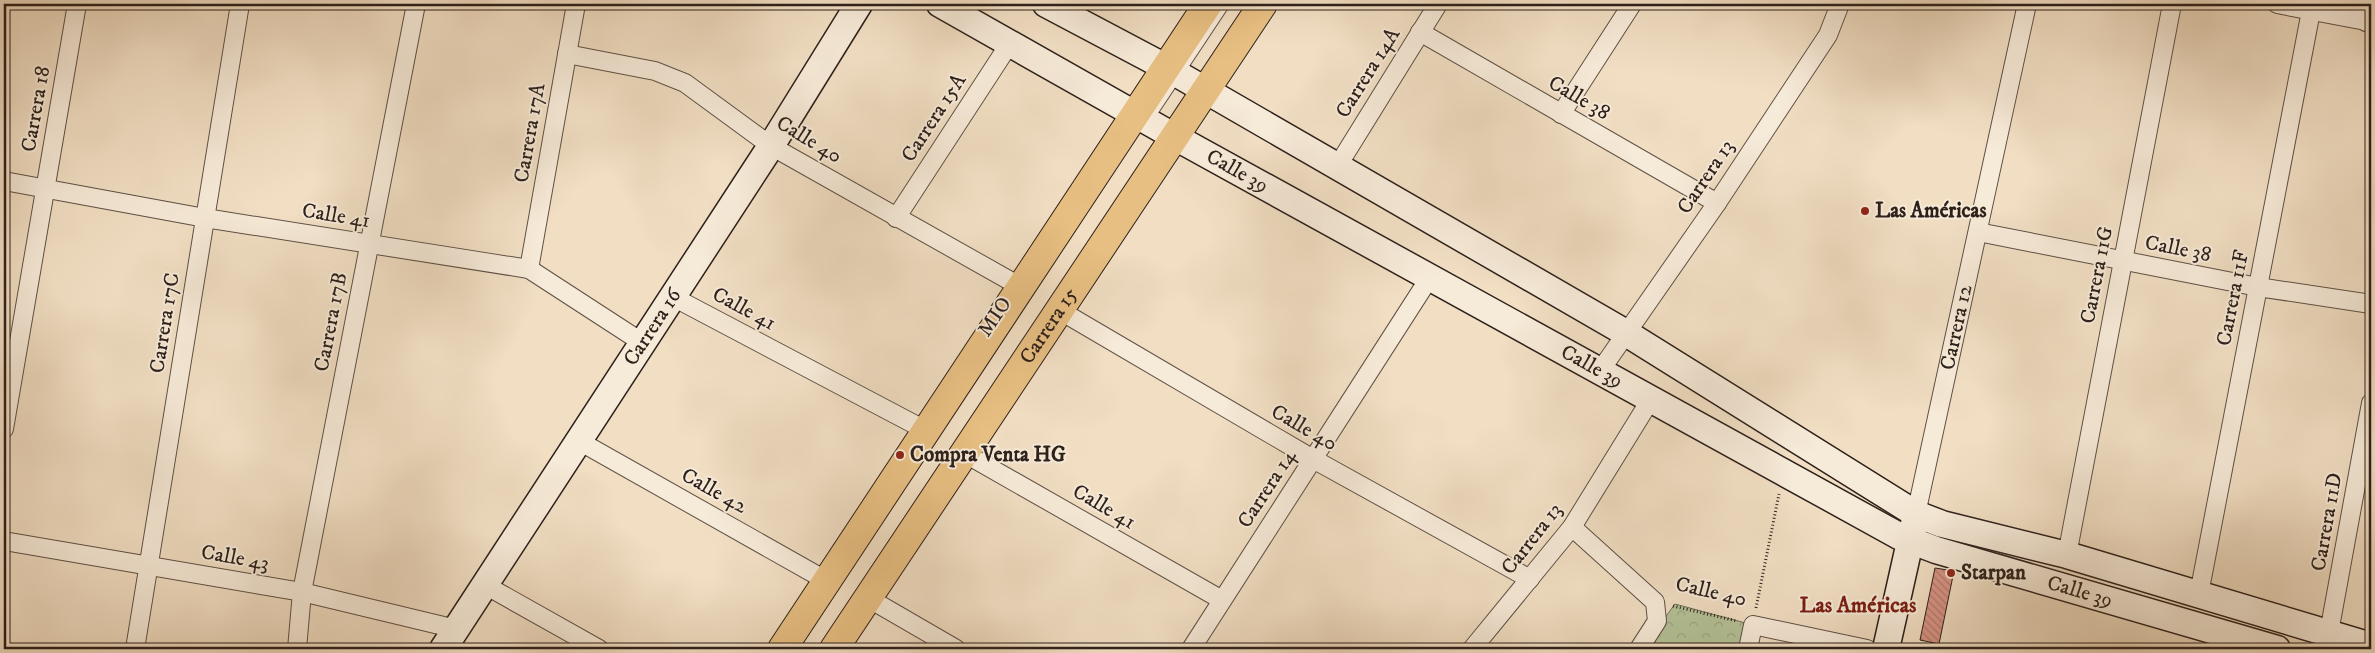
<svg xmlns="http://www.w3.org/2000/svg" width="2375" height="653" viewBox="0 0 2375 653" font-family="'IM FELL DW Pica',serif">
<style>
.park{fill:url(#park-crowns);stroke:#70715a}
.building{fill:url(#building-back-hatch);stroke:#2d201b}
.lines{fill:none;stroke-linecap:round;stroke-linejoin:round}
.lane-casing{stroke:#5e5045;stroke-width:11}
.street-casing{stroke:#5e5045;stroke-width:20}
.secondary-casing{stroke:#2d201b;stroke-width:29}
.primary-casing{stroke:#2d201b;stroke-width:30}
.path{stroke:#2d201b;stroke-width:3;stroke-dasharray:1 2.5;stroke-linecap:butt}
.lane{stroke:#f6ead8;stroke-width:9}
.street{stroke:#f6ead8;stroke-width:18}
.secondary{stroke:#f6ead8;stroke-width:26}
.primary{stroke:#e8bf82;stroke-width:28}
.poi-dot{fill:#8f2418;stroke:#f6ead8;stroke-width:2}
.labels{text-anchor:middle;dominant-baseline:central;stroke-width:4;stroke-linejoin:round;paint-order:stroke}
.street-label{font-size:21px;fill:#2d201b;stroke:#f6ead8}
.poi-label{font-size:21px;font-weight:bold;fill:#2d201b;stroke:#f6ead8;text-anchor:start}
.neighbourhood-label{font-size:22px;font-weight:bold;fill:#7a1f14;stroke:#f6ead8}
</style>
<defs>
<pattern id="park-crowns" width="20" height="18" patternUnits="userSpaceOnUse" patternTransform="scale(1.25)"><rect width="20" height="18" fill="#b4c298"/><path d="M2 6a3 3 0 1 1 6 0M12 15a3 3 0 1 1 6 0" fill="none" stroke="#9ba682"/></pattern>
<pattern id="building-back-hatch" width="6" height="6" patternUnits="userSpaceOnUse" patternTransform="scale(1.25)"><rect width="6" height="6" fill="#d89486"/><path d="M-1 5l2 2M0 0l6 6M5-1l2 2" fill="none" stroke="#b0786d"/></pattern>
</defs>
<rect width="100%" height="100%" fill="#f1dec3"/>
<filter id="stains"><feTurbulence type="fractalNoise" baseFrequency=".004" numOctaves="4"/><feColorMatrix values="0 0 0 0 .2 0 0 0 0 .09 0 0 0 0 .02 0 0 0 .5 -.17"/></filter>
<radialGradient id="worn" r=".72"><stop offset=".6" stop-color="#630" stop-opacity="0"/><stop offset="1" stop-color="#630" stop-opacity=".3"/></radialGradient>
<polygon class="park" points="1675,604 1753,625 1748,649 1642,649"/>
<polygon class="building" points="1935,568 1954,571 1939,644 1920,640"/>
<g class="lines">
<g class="lane-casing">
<polyline id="lane" points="1148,120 1225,4"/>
</g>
<g class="street-casing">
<g id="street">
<polyline points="2277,4 2371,22"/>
<polyline points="2363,4 2366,22"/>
<polyline points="1420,32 1717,203"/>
<polyline points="567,54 655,71 685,83 771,146 1021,287"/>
<polyline points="1561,114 1632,4"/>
<polyline points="1337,167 1438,4"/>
<polyline points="4,181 205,218 529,269 643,343"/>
<polyline points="896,218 1010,43"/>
<polyline points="1978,232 2258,287 2371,304"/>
<polyline points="529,269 576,4"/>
<polyline points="673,297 927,431"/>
<polyline points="1059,310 1313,459 1530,579"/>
<polyline points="1600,371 1717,203 1828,35 1840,4"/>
<polyline points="4,429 77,4"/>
<polyline points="579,441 827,581"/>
<polyline points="964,453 1222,600"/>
<path id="s1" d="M1916 514 2027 4"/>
<polyline points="1572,527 1655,602 1657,621 1639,649"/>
<polyline points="4,541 302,592 456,629"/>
<polyline points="2067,555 2172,4"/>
<polyline points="485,585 599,649"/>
<polyline points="2199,594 2311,11"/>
<polyline points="868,598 956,649"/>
<polyline points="135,649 240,4"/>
<polyline points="297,649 302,592 416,4"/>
<polyline points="1191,649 1430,277"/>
<polyline points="1472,649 1572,527 1651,399"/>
<polyline points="1748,649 1753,625 1867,649"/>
<polyline points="2326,649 2371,403"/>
</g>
</g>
<g class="secondary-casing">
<g id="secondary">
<path id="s2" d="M940 4 1184 142 1899 536 1936 550 2277 649"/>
<polyline points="1046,4 1167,68 1626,333 1916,514 1942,524 2067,555 2371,646"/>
<path id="s3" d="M443 649 771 146 859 4"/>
<polyline points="1886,649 1914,524"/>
</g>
</g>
<g class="primary-casing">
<g id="primary">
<polyline points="782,649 1208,4"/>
<path id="s4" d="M834 649 1263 4"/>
</g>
</g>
<g class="path">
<polyline points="910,4 919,8"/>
<polyline points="1673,606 1737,621"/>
<polyline points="1756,608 1779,494"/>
</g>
<use href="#lane" class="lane"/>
<use href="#street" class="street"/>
<use href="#secondary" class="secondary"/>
<use href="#primary" class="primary"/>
</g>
<g class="poi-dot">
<circle cx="1865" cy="211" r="5"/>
<circle cx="900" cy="455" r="5"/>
<circle cx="1951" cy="573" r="5"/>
</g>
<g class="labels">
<g class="street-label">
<text transform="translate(1368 73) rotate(-58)">Carrera 14A</text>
<text transform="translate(1579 98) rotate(30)">Calle 38</text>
<text transform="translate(36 109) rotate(-80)">Carrera 18</text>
<text transform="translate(934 118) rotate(-57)">Carrera 15A</text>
<text transform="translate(530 133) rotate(-80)">Carrera 17A</text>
<text transform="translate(809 140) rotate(31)">Calle 40</text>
<text stroke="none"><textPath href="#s2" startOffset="341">Calle 39</textPath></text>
<text transform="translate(1706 177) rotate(-56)">Carrera 13</text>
<text transform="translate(336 216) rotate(9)">Calle 41</text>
<text transform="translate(2178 249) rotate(11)">Calle 38</text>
<text transform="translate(2097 275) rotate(-79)">Carrera 11G</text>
<text transform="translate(2233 298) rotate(-79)">Carrera 11F</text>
<text transform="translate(744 309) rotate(28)">Calle 41</text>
<text transform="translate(995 317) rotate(-56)">MIO</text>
<text transform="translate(331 322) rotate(-79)">Carrera 17B</text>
<text transform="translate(165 323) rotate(-81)">Carrera 17C</text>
<text stroke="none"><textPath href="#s4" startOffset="388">Carrera 15</textPath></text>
<text stroke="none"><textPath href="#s1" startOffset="191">Carrera 12</textPath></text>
<text stroke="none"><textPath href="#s3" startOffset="384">Carrera 16</textPath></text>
<text stroke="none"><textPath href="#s2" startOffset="746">Calle 39</textPath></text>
<text transform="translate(1304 428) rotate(30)">Calle 40</text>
<text transform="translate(1267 489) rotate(-57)">Carrera 14</text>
<text transform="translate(714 491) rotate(29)">Calle 42</text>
<text transform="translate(1104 507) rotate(30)">Calle 41</text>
<text transform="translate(2327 522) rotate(-80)">Carrera 11D</text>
<text transform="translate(1532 539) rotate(-52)">Carrera 13</text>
<text transform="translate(235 558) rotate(10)">Calle 43</text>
<text transform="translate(1711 592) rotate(13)">Calle 40</text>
<text stroke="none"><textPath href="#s2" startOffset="1286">Calle 39</textPath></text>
</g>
<g class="poi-label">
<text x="1875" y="211">Las Américas</text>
<text x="910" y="455">Compra Venta HG</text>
<text x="1961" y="573">Starpan</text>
</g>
<g class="neighbourhood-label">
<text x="1858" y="605">Las Américas</text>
</g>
</g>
<rect width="2375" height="653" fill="none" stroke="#f1dec3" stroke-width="20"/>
<rect x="5" y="5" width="2365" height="643" fill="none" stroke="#2d201b" stroke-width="2.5"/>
<rect x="10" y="10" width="2355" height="633" fill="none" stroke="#2d201b"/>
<rect width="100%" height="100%" filter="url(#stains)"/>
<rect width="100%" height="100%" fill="url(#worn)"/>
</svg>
